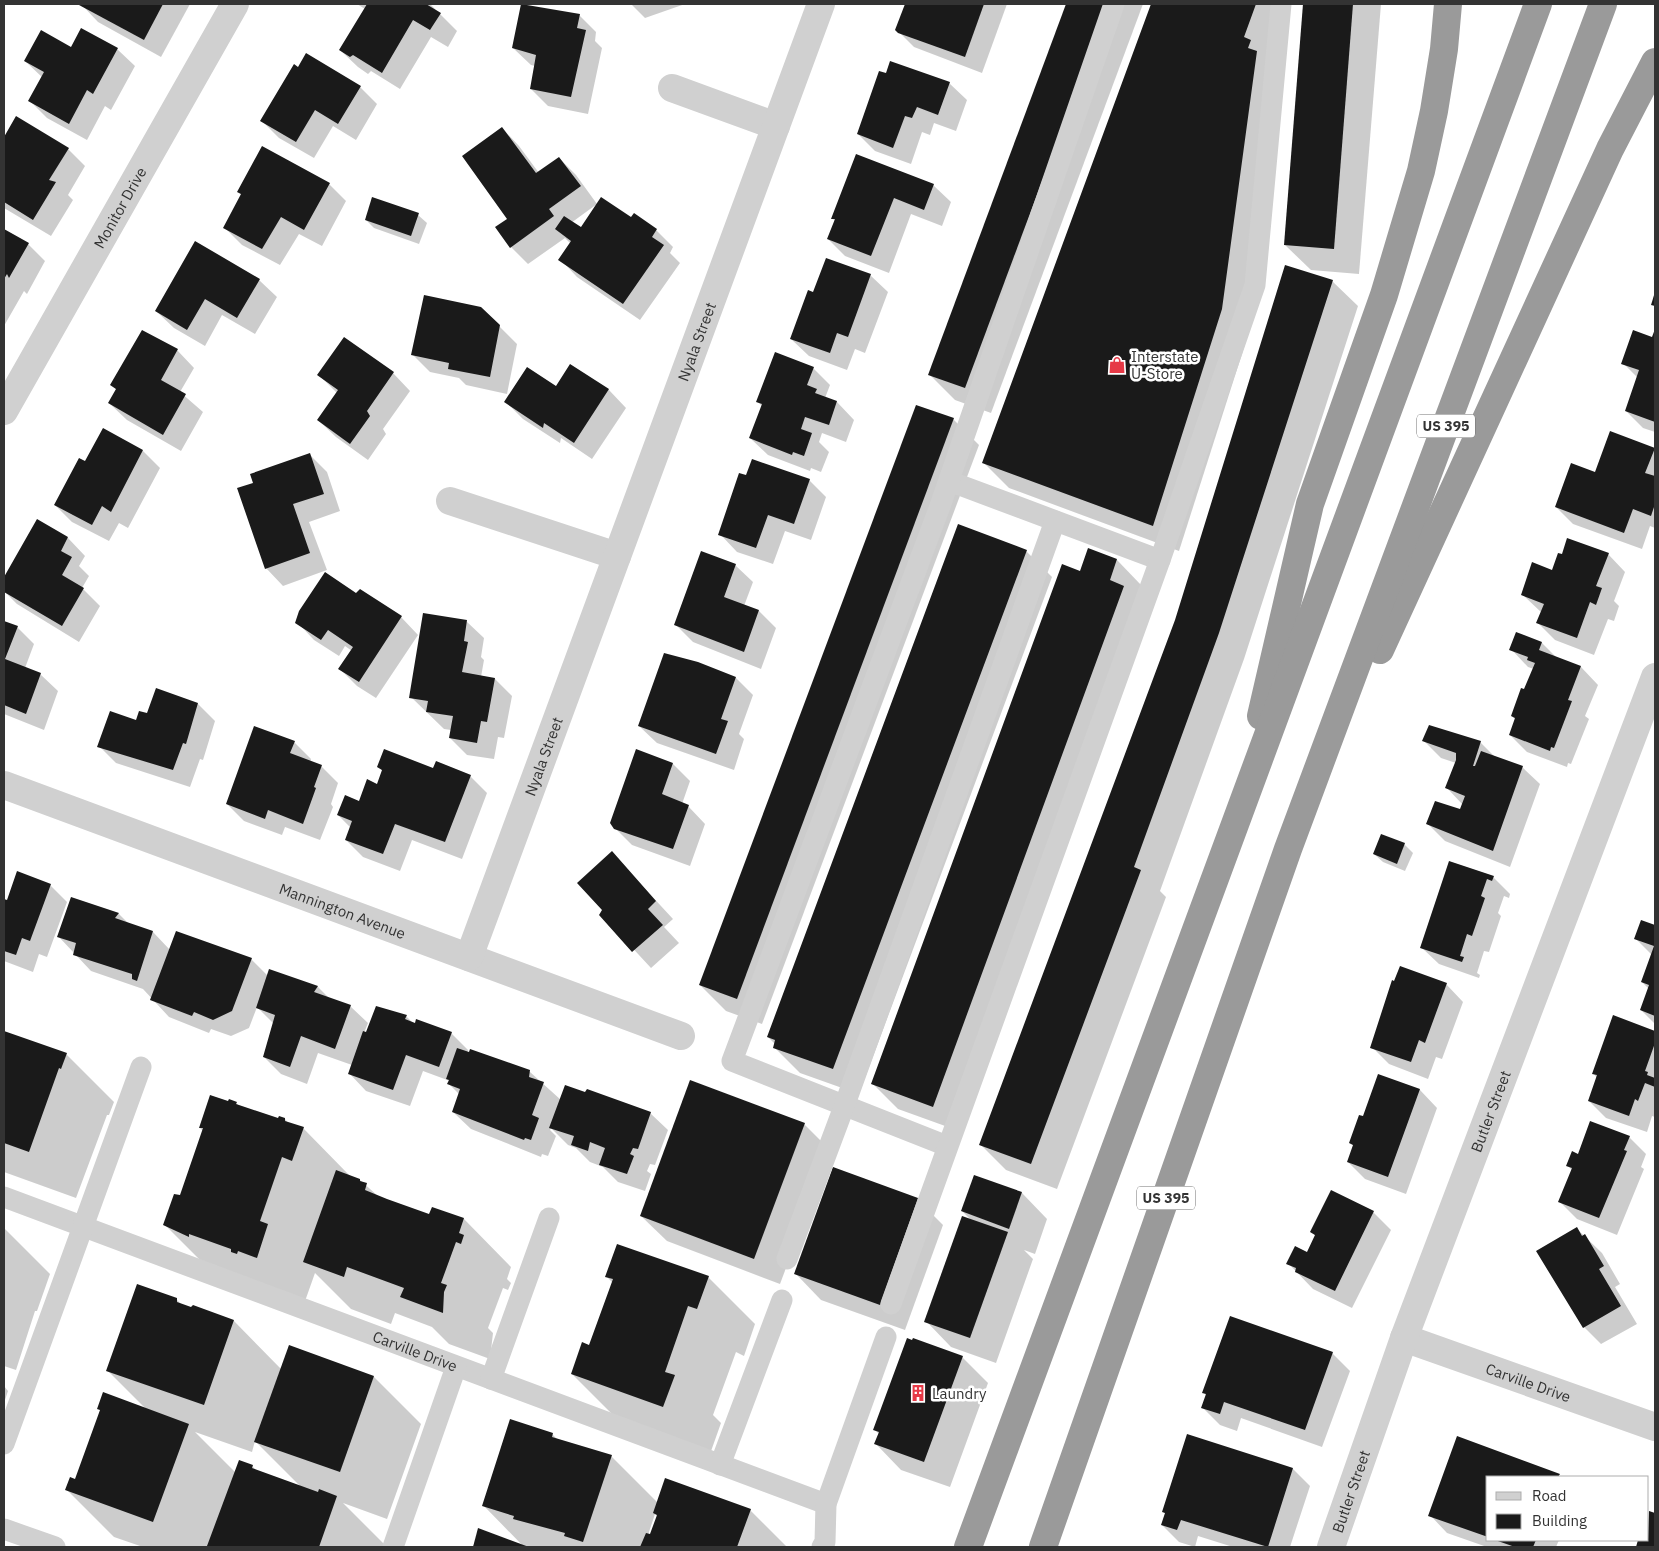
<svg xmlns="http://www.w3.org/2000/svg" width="1659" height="1551" viewBox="0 0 1659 1551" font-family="'IBM Plex Sans',sans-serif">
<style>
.shadow{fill:#0003;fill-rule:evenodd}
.building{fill:#1a1a1a}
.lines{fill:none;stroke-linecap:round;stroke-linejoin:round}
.service{stroke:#d0d0d0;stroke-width:21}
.minor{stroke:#d0d0d0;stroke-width:28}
.motorway{stroke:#9a9a9a;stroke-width:28}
.labels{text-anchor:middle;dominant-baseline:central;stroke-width:5;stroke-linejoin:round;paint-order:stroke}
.shield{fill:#fff;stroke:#707070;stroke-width:1}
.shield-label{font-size:14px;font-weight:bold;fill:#333}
.street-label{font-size:15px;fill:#333;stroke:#fff}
.poi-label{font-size:15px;fill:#333;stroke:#fff;text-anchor:start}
</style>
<rect width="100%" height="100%" fill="#fff"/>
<g class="shadow">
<polygon points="81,4 190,4 161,57 98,22"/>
<polygon points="357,4 430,4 457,31 448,47 431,37 400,89 371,71 368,74 358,67 340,50 365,9"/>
<polygon points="631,4 685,4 645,18"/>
<polygon points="907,4 1007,4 982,73 914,47 897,30"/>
<polygon points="1069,4 1143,4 991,413 955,400 929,374"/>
<polygon points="1152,4 1281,4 1248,335 1179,551 1009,488 983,462"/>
<polygon points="1304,4 1381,4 1359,274 1311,270 1285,245"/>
<polygon points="579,15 596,32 595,41 602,48 588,114 548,106 531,89 535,66 531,65 513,48"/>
<polygon points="82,30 117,49 135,66 111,110 105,106 87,140 47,118 30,101 43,78 25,61 72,49"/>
<polygon points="949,83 967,100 956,131 934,123 930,135 922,132 911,164 875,151 858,134"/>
<polygon points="360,87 377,104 356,140 333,126 314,158 279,138 262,121"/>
<polygon points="17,118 68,149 85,166 68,195 73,200 51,236 4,208 4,139"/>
<polygon points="502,128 519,146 539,173 559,158 576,175 597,204 571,223 581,229 631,219 656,230 673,247 670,253 680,263 640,320 577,277 560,259 571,244 565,238 528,264 511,247"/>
<polygon points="857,156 933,185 951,202 942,226 911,214 889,273 845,256 828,239 835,221 833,219"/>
<polygon points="329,184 346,201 322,246 299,234 280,265 242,245 224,227 242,195 238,192"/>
<polygon points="418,215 427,223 419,244 374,228 366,220"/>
<polygon points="4,230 28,244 45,261 27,294 24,291 4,326"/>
<polygon points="870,275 888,292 865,353 855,349 847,370 809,356 791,339"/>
<polygon points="259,280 277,297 255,334 222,315 205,346 174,328 156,311"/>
<polygon points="1332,281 1358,306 1244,659 1160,891 1166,897 1057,1189 1006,1170 980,1144"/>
<polygon points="499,326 517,344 507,394 466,385 459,378 430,372 413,355"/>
<polygon points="1655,332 1655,432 1643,428 1626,411 1638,378 1623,363 1653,338"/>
<polygon points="344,339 393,373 410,391 383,429 386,434 368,460 336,437 318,420 337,393 319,375"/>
<polygon points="177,350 194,368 180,392 203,412 181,451 127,420 109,403 117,390 112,385"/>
<polygon points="571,365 609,390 626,408 592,459 561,438 560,443 523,419 505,401 556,388"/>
<polygon points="813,368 830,385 825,398 837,402 854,420 846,442 822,433 819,442 829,452 821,472 811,468 810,471 768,455 750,438 762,406 758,402"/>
<polygon points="953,419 979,445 762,1024 726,1011 700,985"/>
<polygon points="104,430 143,451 160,468 128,528 119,523 109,541 72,522 55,505 86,463"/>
<polygon points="1654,449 1655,528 1650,526 1642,549 1573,524 1556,507 1596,473"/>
<polygon points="309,454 327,472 340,511 309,522 327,570 283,586 266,568 255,484"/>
<polygon points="746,477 809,480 826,497 811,540 785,531 773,564 737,552 720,534"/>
<polygon points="38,521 68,538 85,556 79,566 89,576 82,588 100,606 79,642 17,604 4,591 4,579"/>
<polygon points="1089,550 1117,560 1142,586 959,1131 898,1109 873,1084"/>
<polygon points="1026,551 1052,577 859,1094 800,1073 774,1047 775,1044 768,1037"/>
<polygon points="1608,554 1625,572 1614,601 1619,606 1614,621 1608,619 1594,655 1555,640 1538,623 1542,613 1523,595 1553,572"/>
<polygon points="735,565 753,582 744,606 759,611 776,628 761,669 693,642 676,625"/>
<polygon points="360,591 401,617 418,635 376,698 357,686 340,669 352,651 345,646 339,656 314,640 297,622 357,595"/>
<polygon points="466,621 484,638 481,657 484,660 481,677 495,679 512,696 504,738 498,737 494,759 467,755 450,738 451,730 444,729 411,697"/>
<polygon points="4,622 17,627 34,644 25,668 40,674 58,691 44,730 4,714"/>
<polygon points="1517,633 1542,643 1557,658 1581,667 1598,685 1585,716 1589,719 1571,764 1568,763 1567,767 1527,752 1510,735 1516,720 1512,716 1534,669 1528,667 1511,649"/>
<polygon points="736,678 753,695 739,734 744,739 734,770 657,743 639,726"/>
<polygon points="198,704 215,721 203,760 200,759 190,787 116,763 99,746 148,715"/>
<polygon points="1424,741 1480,742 1496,758 1522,767 1540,784 1510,867 1445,841 1428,824 1461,811 1463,805 1447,788 1456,763 1441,758"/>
<polygon points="294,742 311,759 310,762 321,766 338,783 331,804 333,807 320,840 285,827 282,835 244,821 227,804"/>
<polygon points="637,751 673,764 690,781 682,804 688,806 705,824 690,866 632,845 615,828"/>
<polygon points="379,767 434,770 470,776 487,793 462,859 412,840 400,871 363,857 346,840 351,828 338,815 360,802 377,785 383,771"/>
<polygon points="1404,844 1413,853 1405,871 1383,862 1374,854"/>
<polygon points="612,853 673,919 664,927 679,943 651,968 601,914 603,910"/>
<polygon points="1450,863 1493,877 1510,894 1509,898 1504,896 1498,913 1501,916 1489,952 1484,951 1477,973 1480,975 1479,978 1439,964 1421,947"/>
<polygon points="50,885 67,902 47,957 39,954 33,972 4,961 4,900 7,902"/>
<polygon points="71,898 119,914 129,924 153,932 170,950 251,959 268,976 270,971 318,987 329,998 350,1006 368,1023 364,1033 406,1016 413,1023 451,1033 468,1050 467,1053 470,1054 471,1051 530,1072 561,1100 650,1113 668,1130 655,1165 650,1164 647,1171 651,1174 645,1191 618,1182 603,1167 590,1162 576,1148 568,1145 551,1128 550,1130 556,1136 548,1156 542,1154 541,1157 471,1129 453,1112 459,1094 449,1084 450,1081 423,1071 410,1106 366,1091 349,1073 352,1065 318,1053 307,1084 281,1074 264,1057 274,1024 257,1007 249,1028 231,1036 211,1029 209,1033 169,1017 143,989 91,971 58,936"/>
<polygon points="1641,922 1655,927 1655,1024 1641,1010 1649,989 1642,982 1652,955 1635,938"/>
<polygon points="1446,984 1463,1002 1442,1059 1436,1057 1428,1079 1389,1064 1372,1047"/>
<polygon points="1614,1017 1655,1032 1655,1117 1652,1116 1647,1132 1606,1118 1589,1101 1597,1078 1594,1074"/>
<polygon points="4,1032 66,1054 114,1102 109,1115 107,1115 76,1198 4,1172"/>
<polygon points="1379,1076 1420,1090 1437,1108 1406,1194 1365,1179 1348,1162 1354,1146 1351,1143 1364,1118"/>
<polygon points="229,1103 236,1103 240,1107 279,1120 285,1119 288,1123 303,1128 350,1176 360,1180 379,1197 430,1216 433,1208 464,1219 511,1267 507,1279 511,1283 508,1290 503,1288 488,1328 493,1333 490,1359 449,1344 432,1327 395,1313 391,1324 351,1309 315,1273 304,1304 212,1272 165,1225 181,1197 203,1131 200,1128"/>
<polygon points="804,1124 830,1150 780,1284 667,1241 641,1216"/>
<polygon points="1629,1137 1646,1154 1641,1167 1644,1169 1617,1235 1577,1219 1560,1202 1572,1170 1567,1165 1578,1156"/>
<polygon points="975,1176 1022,1193 1047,1219 1035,1254 1024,1250 1033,1259 996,1363 951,1347 926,1321 971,1220 962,1211"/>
<polygon points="917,1199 943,1225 905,1330 821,1300 796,1274"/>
<polygon points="1373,1212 1391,1230 1352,1308 1313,1289 1288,1263 1307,1253 1316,1236 1312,1232"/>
<polygon points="4,1228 50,1274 37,1311 35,1311 16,1370 4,1366"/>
<polygon points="1577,1229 1602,1253 1620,1284 1615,1287 1637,1324 1601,1344 1584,1327"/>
<polygon points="607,1277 708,1277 755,1324 744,1356 736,1352 713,1415 721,1423 710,1454 619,1421 572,1374 590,1346 613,1283"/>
<path d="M176 1299 183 1306 192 1309 194 1306 234 1321 281 1369 374 1377 421 1424 387 1519 343 1503 384 1544 383 1547H143L114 1537 66 1489 147 1410 107 1370ZM195 1432 252 1452 255 1441 301 1487 257 1471 252 1466 235 1472Z"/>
<polygon points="1332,1353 1350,1371 1322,1447 1241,1418 1237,1431 1220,1425 1202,1407 1207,1396 1204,1393"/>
<polygon points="962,1357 988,1383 950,1487 901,1470 876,1444 879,1434 875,1430"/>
<polygon points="4,1386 8,1391 4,1403"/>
<path d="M552 1434 558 1440 611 1456 658 1503 750 1510 787 1547H473L479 1530 524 1547 483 1505ZM655 1514 658 1517 651 1536 648 1535Z"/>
<polygon points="1188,1436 1293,1469 1310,1486 1290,1547 1233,1547 1198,1536 1195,1547 1179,1542 1162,1525 1166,1514 1164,1512"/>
<polygon points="1458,1438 1562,1477 1488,1477 1488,1540 1559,1540 1556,1547 1487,1547 1447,1533 1430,1515"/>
<polygon points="1649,1513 1655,1515 1655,1547 1637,1547 1640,1540 1648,1540"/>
</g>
<g class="building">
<polygon points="80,4 163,4 144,40 79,5"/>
<polygon points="367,4 426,4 441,13 430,30 413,20 382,73 353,55 350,57 339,50"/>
<polygon points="521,4 580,14 577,28 586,30 571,97 530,89 536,55 512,48"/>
<polygon points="905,4 984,4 965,57 898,33 895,30"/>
<polygon points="1066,4 1108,4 965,388 928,375"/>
<polygon points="1151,4 1256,4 1244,37 1251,40 1248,48 1257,51 1222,309 1153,526 982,463"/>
<polygon points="1303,4 1353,4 1334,249 1284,245"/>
<polygon points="81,28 118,48 93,94 87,90 69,124 28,101 44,72 24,61 41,30 71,47"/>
<polygon points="306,53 361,86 338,124 315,110 296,142 260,121 294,64 298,67"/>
<polygon points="890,61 950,82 938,115 917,107 912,118 905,116 893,148 857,134 879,71 886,73"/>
<polygon points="16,116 69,148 49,180 56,182 33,220 4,202 4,137"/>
<polygon points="502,127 536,173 559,157 581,186 549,209 554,216 510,248 495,227 507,219 462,156"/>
<polygon points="262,146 330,183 304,230 281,217 262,249 223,228 241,194 237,192"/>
<polygon points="856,154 934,184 924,210 894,198 871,256 827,239 835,219 831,219"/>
<polygon points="372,197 419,213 411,236 365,220"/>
<polygon points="601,197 631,217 634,213 657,229 652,237 664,245 623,304 558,260 571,241 555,229 564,216 581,227"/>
<polygon points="4,229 29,243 9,278 7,274 4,279"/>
<polygon points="195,241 260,279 237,318 205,299 187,330 155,311"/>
<polygon points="826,258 871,274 848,337 837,333 830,353 790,339 808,290 813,292"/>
<polygon points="1285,265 1333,280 1219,633 1134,867 1141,870 1031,1164 979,1145 1175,620"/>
<polygon points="1655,292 1655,306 1651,305"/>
<polygon points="424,295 481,307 500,325 490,377 448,369 449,363 411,355"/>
<polygon points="1655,329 1655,422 1625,411 1639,370 1621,364 1633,330 1652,337"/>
<polygon points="142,330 178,349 161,380 186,394 163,435 108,403 116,389 110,385"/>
<polygon points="344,337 394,372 367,411 370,416 350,444 317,420 338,390 317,375"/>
<polygon points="775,352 814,367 807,385 817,389 815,393 837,401 829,425 805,417 801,429 812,433 804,456 793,452 792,455 749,438 762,404 756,402"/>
<polygon points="570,364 609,389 574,443 544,423 543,428 504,402 527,367 556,386"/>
<polygon points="916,405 954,418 737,999 699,985"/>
<polygon points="103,428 143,450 111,512 102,506 92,525 54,505 79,458 85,461"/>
<polygon points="1610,431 1655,448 1645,473 1655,476 1655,504 1651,516 1633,509 1624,533 1555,507 1571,463 1595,472"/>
<polygon points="310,453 324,494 293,504 310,553 265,569 237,488 253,483 250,474"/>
<polygon points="752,459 810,479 794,524 768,515 756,548 718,535 739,473 746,475"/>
<polygon points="37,519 68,537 61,551 72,557 62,575 84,588 62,626 4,592 4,577"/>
<polygon points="958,524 1027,550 833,1069 773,1048 775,1040 767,1037"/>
<polygon points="1567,538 1609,553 1596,586 1602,588 1596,605 1590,602 1577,638 1536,623 1544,604 1521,595 1532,562 1552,570 1558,553 1562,554"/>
<polygon points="1088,548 1117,559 1110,580 1124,586 933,1107 871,1084 1062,564 1080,571"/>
<polygon points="701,551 736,564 724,597 759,610 744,652 674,625"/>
<polygon points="325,572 356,593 360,589 402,616 359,682 338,669 353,647 328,630 321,640 295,623 299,611"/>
<polygon points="423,613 467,620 464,641 468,642 462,672 495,678 487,722 481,721 477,743 449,738 453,716 426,712 428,701 409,698"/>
<polygon points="4,621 18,626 5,659 41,673 26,714 4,705"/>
<polygon points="1516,632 1542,642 1539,650 1581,666 1568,700 1572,701 1554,748 1551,747 1550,751 1509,735 1515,718 1511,716 1521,688 1524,689 1535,663 1527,660 1528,657 1509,650"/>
<polygon points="664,653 698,662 736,677 721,719 728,721 716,754 638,726"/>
<polygon points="156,688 198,703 186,744 183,743 173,770 97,747 110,711 136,720 139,711 147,713"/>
<polygon points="1429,725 1481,741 1473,766 1475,766 1481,751 1523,766 1493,851 1426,824 1435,801 1460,809 1465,796 1445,788 1456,760 1456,753 1422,741"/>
<polygon points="254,726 295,741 290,753 322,765 314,787 316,788 303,824 268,810 265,819 226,804"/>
<polygon points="384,749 433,768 436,761 471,775 445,842 395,824 383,854 345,840 352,821 337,815 345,795 359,801 367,779 377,784 382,770 377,767"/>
<polygon points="636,749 673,763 662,794 689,805 673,849 614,829 610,823"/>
<polygon points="1381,834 1405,843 1397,864 1373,854"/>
<polygon points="612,851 656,901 648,909 663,925 632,952 599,915 602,910 577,883"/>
<polygon points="1449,861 1494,876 1492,881 1487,879 1481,896 1485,898 1472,936 1467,934 1460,956 1464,957 1462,962 1420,948"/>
<polygon points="17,871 51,884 30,941 22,938 16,955 4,951 4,899 7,900"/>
<polygon points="71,897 119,913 115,918 153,931 137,981 132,979 132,974 73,955 76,943 57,937"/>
<polygon points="1641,920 1655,925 1655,1016 1640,1010 1649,985 1641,982 1654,946 1634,939"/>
<polygon points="176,931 252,958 232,1011 213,1020 194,1012 192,1016 150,1000"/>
<polygon points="1400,966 1447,983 1425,1043 1419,1040 1411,1062 1370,1048 1392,980 1394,981"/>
<polygon points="269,969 318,986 314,992 351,1005 335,1049 301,1036 290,1067 263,1057 275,1015 256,1008"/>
<polygon points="376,1006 407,1015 405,1019 415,1023 416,1019 452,1032 439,1067 406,1055 393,1090 348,1074 363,1031 366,1032"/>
<polygon points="1613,1015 1655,1031 1655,1043 1645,1071 1648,1072 1647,1075 1655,1078 1655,1087 1645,1083 1638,1101 1635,1099 1629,1116 1588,1101 1597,1075 1592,1074"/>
<polygon points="4,1031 67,1053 61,1069 59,1068 29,1152 4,1143"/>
<polygon points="457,1048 469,1052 470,1049 530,1070 529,1077 544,1082 532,1115 539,1118 531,1140 525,1138 524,1140 452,1112 460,1089 447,1084 449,1080 446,1079"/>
<polygon points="1378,1074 1420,1089 1388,1177 1347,1162 1353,1145 1349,1143 1359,1115 1363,1116"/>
<polygon points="690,1080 805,1123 754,1259 640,1216"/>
<polygon points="565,1085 585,1092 587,1089 651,1112 638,1149 633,1148 630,1154 634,1156 627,1174 599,1165 605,1148 590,1142 588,1151 571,1145 574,1136 549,1128"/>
<polygon points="210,1095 228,1101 229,1099 237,1102 236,1104 278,1118 279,1116 285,1118 285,1121 304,1127 292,1161 282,1157 260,1221 268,1224 257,1258 238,1251 237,1254 231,1252 231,1249 189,1234 189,1237 163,1225 174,1194 180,1195 203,1128 199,1128"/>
<polygon points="1590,1121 1630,1136 1624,1150 1627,1151 1599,1218 1558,1202 1572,1168 1566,1166 1572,1151 1578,1154"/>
<polygon points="833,1167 918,1198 880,1305 794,1274"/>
<polygon points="336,1170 360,1179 360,1181 367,1183 365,1190 387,1199 429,1214 432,1207 464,1218 459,1233 464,1235 461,1244 456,1242 441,1283 447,1285 444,1292 443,1313 400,1297 404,1288 347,1267 344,1277 303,1262"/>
<polygon points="974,1175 1022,1192 1009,1229 961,1211"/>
<polygon points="1331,1190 1374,1211 1335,1291 1295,1272 1296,1268 1286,1264 1295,1246 1307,1252 1315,1235 1310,1232"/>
<polygon points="962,1216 1008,1232 970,1338 924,1322"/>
<polygon points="1577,1227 1582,1236 1585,1234 1604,1266 1599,1269 1621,1306 1583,1328 1536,1251"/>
<polygon points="617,1244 709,1276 697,1309 688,1306 665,1372 675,1375 663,1407 571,1374 582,1342 589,1345 613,1279 605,1277"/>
<polygon points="137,1284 177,1298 177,1302 191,1307 193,1305 234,1320 204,1405 106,1371"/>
<polygon points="1230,1316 1333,1352 1305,1430 1224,1402 1220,1414 1201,1408 1206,1394 1202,1393"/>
<polygon points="907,1338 912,1340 913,1338 963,1356 924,1462 874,1444 879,1432 873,1430"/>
<polygon points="289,1345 374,1376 340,1472 254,1442"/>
<polygon points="103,1392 189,1424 153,1522 65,1490 70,1477 75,1479 100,1410 97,1409"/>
<polygon points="510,1419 553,1433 552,1437 612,1455 583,1542 564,1536 565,1533 513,1519 514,1516 482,1506"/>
<polygon points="1187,1434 1293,1468 1268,1547 1181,1520 1177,1530 1161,1525 1165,1513 1162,1512"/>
<polygon points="1457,1436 1560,1474 1558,1477 1488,1477 1488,1537 1428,1516"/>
<polygon points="239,1460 253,1465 252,1468 318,1492 319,1489 337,1496 319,1547 207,1546"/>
<polygon points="665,1478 751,1509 737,1547 640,1547 646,1533 650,1534 657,1515 653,1513"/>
<polygon points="1649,1511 1655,1513 1655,1547 1636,1547 1638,1540 1648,1540"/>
<polygon points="478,1528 529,1547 473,1547"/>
<polygon points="1495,1540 1536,1540 1533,1547 1515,1547"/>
</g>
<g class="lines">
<g class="service">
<polyline points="949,481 1160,560"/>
<polyline points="947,1146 732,1061 940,506 1114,4"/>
<path id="s1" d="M4 1197 826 1504"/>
<polyline points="787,1259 845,1104 1055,521"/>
<polyline points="891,1304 1160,560 1255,285 1281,4"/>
<polyline points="491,1379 549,1218"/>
<polyline points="4,1444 141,1067"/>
<polyline points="720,1465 782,1300"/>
<polyline points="4,1529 55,1547"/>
<polyline points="393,1547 456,1367"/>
<polyline points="822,1547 825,1542 826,1504 886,1337"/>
</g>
<g class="minor">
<polyline points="672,88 776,126"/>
<path id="s2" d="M4 411 235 4"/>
<polyline points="450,501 617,556"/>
<path id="s3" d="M4 785 681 1036"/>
<path id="s4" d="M469 957 821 4"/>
<path id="s5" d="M1404 1338 1655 1427"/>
<path id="s6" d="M1331 1547 1404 1338 1655 677"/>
</g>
<g class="motorway">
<polyline points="1380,650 1610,149 1655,62"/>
<polyline points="1261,716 1310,504 1384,295 1421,171 1434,111 1444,49 1448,4"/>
<path d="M968 1547C1158 1033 1349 519 1538 4"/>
<polyline points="1043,1547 1288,849 1603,4"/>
</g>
</g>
<defs>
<g id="shop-bare" transform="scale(1.35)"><path d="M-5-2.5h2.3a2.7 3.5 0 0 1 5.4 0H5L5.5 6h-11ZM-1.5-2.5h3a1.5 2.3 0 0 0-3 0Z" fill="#e63946" stroke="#fff" stroke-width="2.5" paint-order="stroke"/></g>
<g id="building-bare" transform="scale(1.35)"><path d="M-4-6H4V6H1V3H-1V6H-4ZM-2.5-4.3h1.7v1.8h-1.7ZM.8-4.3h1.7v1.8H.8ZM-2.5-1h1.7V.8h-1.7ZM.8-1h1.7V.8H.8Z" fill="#e63946" stroke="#fff" stroke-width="2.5" paint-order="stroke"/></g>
</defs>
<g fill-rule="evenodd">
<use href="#shop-bare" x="1117" y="365"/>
<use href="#building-bare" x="918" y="1393"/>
</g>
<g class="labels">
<g class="shield">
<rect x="1417" y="414.5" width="58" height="23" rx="4"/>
<rect x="1137" y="1186.5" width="58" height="23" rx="4"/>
</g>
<g class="shield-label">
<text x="1446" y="426">US 395</text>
<text x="1166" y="1198">US 395</text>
</g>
<g class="street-label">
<text stroke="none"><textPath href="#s2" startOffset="234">Monitor Drive</textPath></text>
<text stroke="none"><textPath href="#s4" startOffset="656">Nyala Street</textPath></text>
<text stroke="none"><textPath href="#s4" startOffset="214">Nyala Street</textPath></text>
<text stroke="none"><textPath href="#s3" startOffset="361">Mannington Avenue</textPath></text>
<text stroke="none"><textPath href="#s6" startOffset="464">Butler Street</textPath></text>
<text stroke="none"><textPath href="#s1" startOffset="439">Carville Drive</textPath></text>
<text stroke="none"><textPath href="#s5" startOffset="132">Carville Drive</textPath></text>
<text stroke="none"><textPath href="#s6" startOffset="59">Butler Street</textPath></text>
</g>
<g class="poi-label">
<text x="1131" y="356">Interstate<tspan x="1131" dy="17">U-Store</tspan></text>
<text x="932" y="1393">Laundry</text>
</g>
</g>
<rect width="1659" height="1551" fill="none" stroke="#333333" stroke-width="10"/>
<rect x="1486" y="1476" width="162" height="65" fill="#ffffff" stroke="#adadad"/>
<rect x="1496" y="1492" width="25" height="8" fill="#d0d0d0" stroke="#adadad"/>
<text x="1532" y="1501" font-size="15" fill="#333333">Road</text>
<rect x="1496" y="1514" width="25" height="15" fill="#1a1a1a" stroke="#adadad"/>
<text x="1532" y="1526" font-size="15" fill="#333333">Building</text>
</svg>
